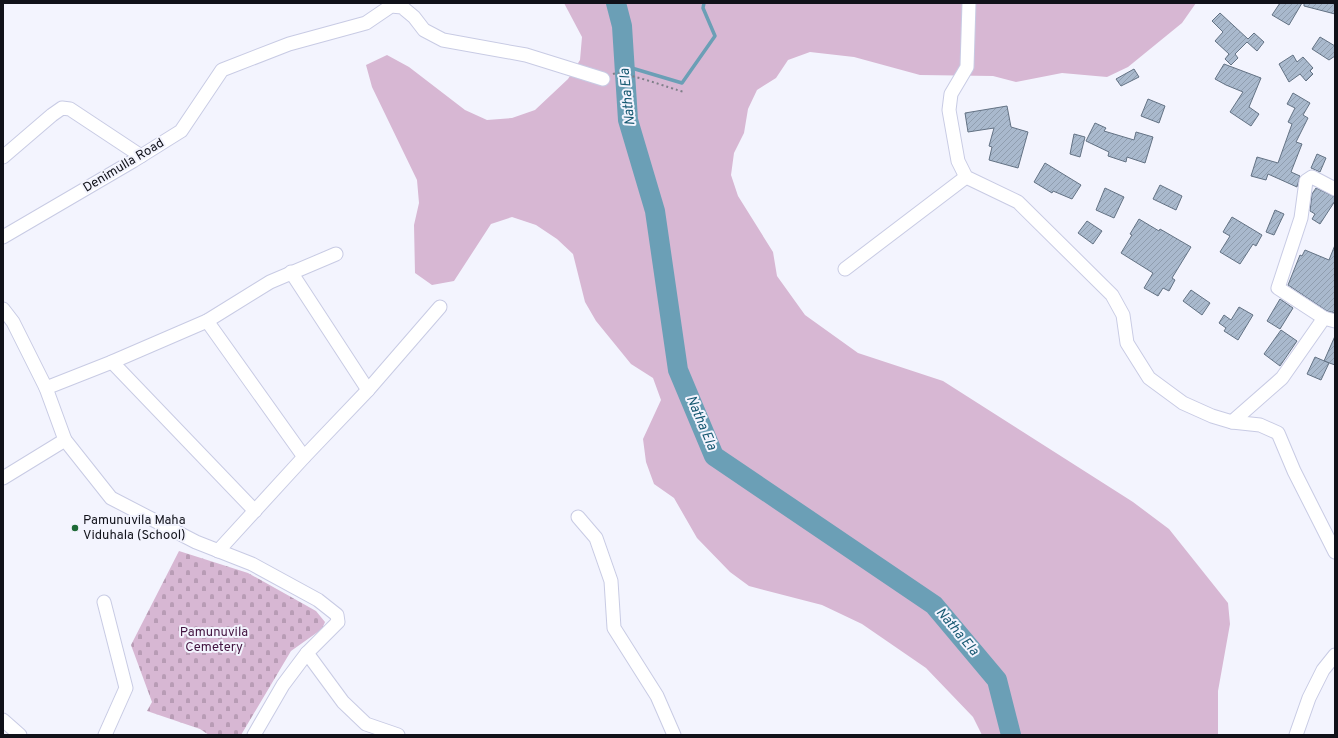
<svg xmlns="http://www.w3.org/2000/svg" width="1338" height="738" viewBox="0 0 1338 738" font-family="Overpass,sans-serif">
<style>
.grass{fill:#d7b7d3}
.cemetery{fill:url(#cemetery-stones)}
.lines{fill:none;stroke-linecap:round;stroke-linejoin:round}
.stream{stroke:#6b9fb6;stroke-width:3.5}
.river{stroke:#6b9fb6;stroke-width:20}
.building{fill:url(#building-hatch);stroke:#637284}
.minor-casing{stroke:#c8cbe4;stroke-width:15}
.path{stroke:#7e7f88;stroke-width:2;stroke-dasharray:2 3;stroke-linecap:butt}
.minor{stroke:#fff;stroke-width:13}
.poi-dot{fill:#1e6937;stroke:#f3f4fe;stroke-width:1.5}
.labels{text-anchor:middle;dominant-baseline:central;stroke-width:4;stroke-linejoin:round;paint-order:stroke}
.street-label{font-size:13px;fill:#101119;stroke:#f3f4fe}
.poi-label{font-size:13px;fill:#101119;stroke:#f3f4fe;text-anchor:start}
.park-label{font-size:13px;fill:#42133f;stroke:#f3f4fe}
.water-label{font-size:14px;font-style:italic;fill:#175972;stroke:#f3f4fe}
</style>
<defs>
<pattern id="cemetery-stones" width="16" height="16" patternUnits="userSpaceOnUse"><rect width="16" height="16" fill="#d7b7d3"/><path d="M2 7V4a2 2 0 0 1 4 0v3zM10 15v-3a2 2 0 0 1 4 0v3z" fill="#b89cb5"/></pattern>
<pattern id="building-hatch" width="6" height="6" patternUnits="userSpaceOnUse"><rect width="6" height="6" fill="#a9b9cd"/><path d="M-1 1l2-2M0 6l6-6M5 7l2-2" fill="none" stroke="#909eaf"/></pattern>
</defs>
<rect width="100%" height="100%" fill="#f3f4fe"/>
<polygon class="grass" points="564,3 1196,3 1182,23 1128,67 1107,77 1062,73 1016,82 993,76 920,75 854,57 810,52 788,60 776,78 757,90 748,109 744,133 734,153 731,175 738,196 773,252 777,276 805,315 858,353 943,381 1133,502 1169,529 1228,603 1230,624 1218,691 1218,735 982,735 973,717 926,668 862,624 822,605 749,586 730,572 697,538 674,498 654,484 646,462 643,439 661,400 653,378 631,364 596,321 585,302 573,254 557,239 536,225 512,217 491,224 454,281 432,285 415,273 414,225 419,203 417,180 372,87 366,65 387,55 409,67 465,110 487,120 512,118 535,110 568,79 580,60 582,37"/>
<polygon class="cemetery" points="179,551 248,573 316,611 325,622 322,629 291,651 241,735 209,735 200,729 147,711 152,702 131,645"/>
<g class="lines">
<polyline class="stream" points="625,66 682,83 715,36 703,8 704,3"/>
<polyline class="river" points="616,3 622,26 628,120 655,211 678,370 714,456 934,605 997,680 1011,735"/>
</g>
<g class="building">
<polygon points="1280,3 1302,3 1289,25 1272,15"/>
<polygon points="1304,3 1335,3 1335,14 1304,6"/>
<polygon points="1220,13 1248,39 1254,33 1264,42 1257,51 1247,42 1235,54 1238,58 1231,65 1225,59 1229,54 1215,41 1223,32 1212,21"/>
<polygon points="1320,37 1335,46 1335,56 1329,60 1312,49"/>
<polygon points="1293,55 1297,62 1303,57 1313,68 1310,71 1313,74 1306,81 1300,74 1289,82 1279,64"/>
<polygon points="1224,64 1261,78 1249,107 1259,114 1251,126 1230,112 1243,92 1226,85 1215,79"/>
<polygon points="1134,69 1139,77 1121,86 1116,79"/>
<polygon points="1293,93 1310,103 1303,115 1308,118 1296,142 1302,144 1291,172 1300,176 1297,187 1268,174 1266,180 1251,176 1257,157 1278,163 1292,124 1288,122 1295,108 1287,104"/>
<polygon points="1148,99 1165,106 1159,123 1141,116"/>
<polygon points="1007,106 1011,127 1028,132 1018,168 989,160 992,147 989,146 994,128 968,132 965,113"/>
<polygon points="1095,123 1106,128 1104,131 1134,140 1136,132 1153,137 1145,163 1127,157 1126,162 1108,156 1109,152 1086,141"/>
<polygon points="1074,134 1085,137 1080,157 1070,154"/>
<polygon points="1317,154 1326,158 1320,172 1311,168"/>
<polygon points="1045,163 1081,185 1072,199 1053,191 1052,193 1034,182"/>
<polygon points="1160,185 1182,196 1176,210 1153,199"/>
<polygon points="1105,188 1124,197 1114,218 1096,210"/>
<polygon points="1316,188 1335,197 1335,201 1320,224 1312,219 1315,214 1310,211 1312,194"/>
<polygon points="1275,210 1284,214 1274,235 1266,232"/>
<polygon points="1232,217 1262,235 1256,246 1253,244 1240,264 1220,252 1230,236 1223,232"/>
<polygon points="1139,219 1159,231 1160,229 1191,247 1172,278 1175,280 1169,291 1163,288 1158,296 1144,288 1153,273 1121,253 1132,235 1130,234"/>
<polygon points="1087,221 1102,231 1093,244 1078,233"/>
<polygon points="1335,245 1335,313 1327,311 1288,285 1300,255 1302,256 1305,250 1329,260"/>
<polygon points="1191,290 1210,303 1202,315 1183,301"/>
<polygon points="1280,299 1293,308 1280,329 1267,321"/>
<polygon points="1239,307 1253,315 1238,340 1224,331 1226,328 1219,323 1224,315 1231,320"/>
<polygon points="1281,330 1297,341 1280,366 1264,354"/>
<polygon points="1335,336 1335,365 1324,361"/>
<polygon points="1315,357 1329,363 1321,380 1307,374"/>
</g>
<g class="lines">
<g class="minor-casing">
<g id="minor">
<polyline points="969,3 967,67 951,94 949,110 958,161 966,177 1018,202 1112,295 1123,315 1127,343 1149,378 1183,403 1212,416 1232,422 1260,425 1278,433 1294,471 1335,552"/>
<polyline points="3,157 52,115 62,108 70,109 141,156"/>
<polyline points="3,237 133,161 181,131 222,70 289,44 366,23 391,6 402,7 414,17 424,30 443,40 526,55 603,79"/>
<polyline points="845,269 966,177"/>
<polyline points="291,272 368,390"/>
<polyline points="3,309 13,322 46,388 65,440 111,498 196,542 252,564 318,600 337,615 338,622 307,653 283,685 254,735"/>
<polyline points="1324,318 1278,288 1301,218 1306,181 1312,177 1335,189"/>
<polyline points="207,321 304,457"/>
<polyline points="112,362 255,511"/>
<polyline points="46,388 112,362 207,321 270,282 336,254"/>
<polyline points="1232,422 1282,378 1324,318 1335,321"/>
<polyline points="3,478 65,440"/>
<polyline points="578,517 596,538 611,581 614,628 657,696 674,735"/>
<polyline points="218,551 304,457 368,390 440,307"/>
<polyline points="104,602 126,688 105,735"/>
<polyline points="307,653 343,702 366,724 398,735"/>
<polyline points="3,720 20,735"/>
<polyline points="1296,735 1309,698 1323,670 1335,655"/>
</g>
</g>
<path class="path" d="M613 74C622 70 672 89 684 92"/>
<use href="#minor" class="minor"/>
</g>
<circle class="poi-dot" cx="75" cy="528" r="4"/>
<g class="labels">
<g class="street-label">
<text transform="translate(124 166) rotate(-31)">Denimulla Road</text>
</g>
<g class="poi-label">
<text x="83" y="521">Pamunuvila Maha<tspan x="83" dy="15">Viduhala (School)</tspan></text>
</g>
<g class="park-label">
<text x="214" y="633">Pamunuvila<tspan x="214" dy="15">Cemetery</tspan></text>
</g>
<g class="water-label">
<text transform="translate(628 97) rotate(-96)">Natha Ela</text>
<text transform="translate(701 423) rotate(67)">Natha Ela</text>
<text transform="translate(957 632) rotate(50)">Natha Ela</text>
</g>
</g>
<rect width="1338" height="738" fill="none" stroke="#101119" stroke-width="8"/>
</svg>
